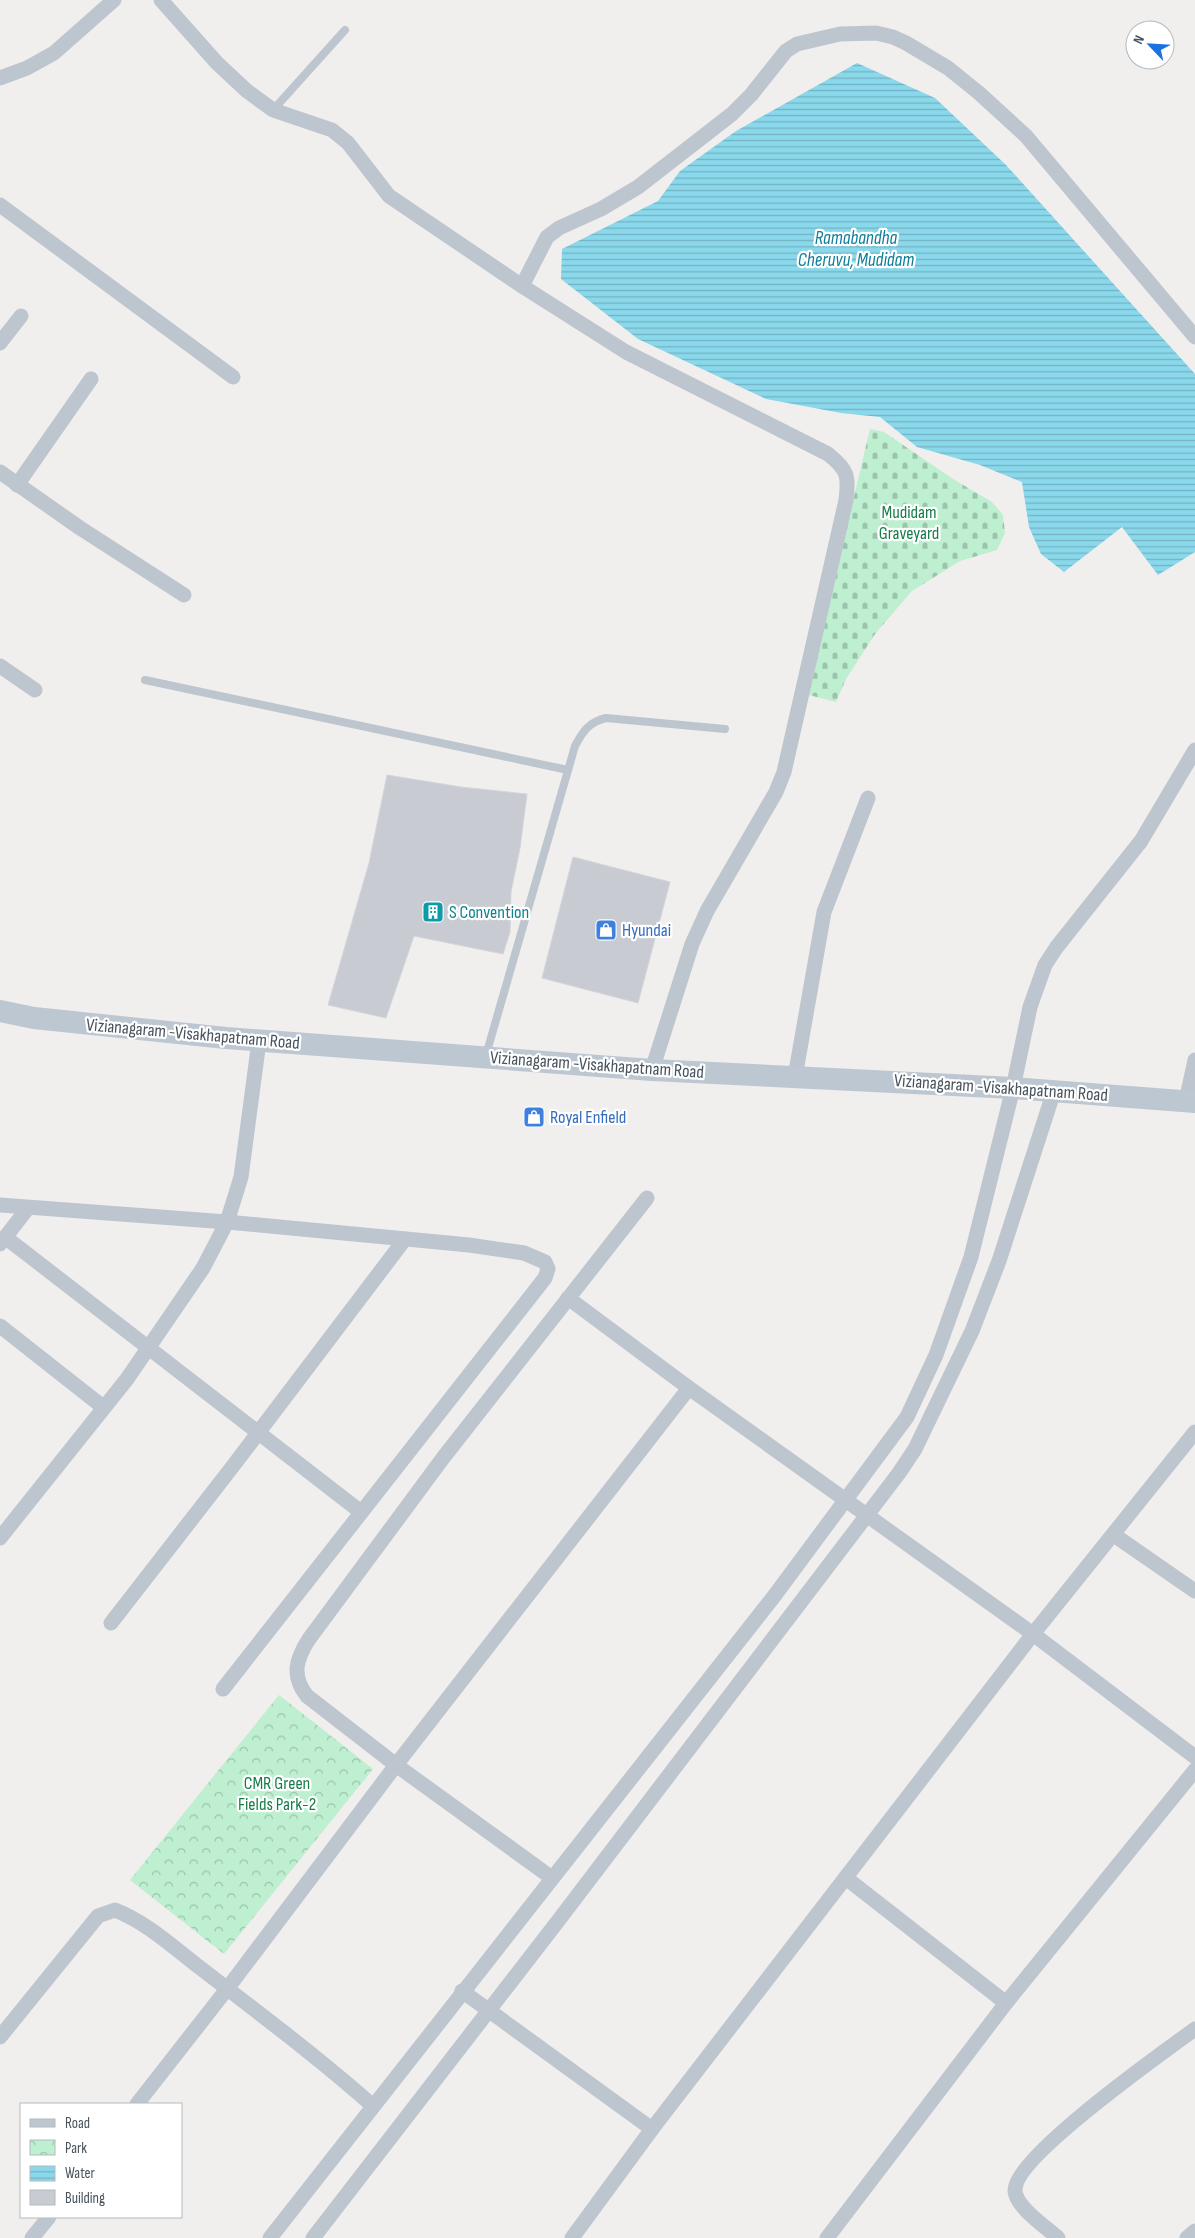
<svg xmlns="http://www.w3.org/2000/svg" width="1195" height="2238" viewBox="0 0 1195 2238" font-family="'Sofia Sans Condensed',sans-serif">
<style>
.cemetery{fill:url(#cemetery-stones)}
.park{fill:url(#park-crowns)}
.water{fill:url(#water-rules)}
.building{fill:#c8cbd1;stroke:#d2d5da}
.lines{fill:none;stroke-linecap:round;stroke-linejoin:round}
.service{stroke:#bdc6ce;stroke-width:8}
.minor{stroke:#bdc6ce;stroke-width:15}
.secondary{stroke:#bcc7d2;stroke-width:22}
.labels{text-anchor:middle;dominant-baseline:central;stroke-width:4.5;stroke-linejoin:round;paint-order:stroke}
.park-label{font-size:18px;fill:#177d49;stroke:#fff}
.culture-label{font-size:18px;fill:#0d838f;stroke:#fff;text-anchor:start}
.shop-label{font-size:18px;fill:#366cbe;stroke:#fff;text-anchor:start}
.street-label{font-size:18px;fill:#47525c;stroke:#fff}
.water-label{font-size:19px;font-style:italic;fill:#0d7e9a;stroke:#fff}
</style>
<defs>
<pattern id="cemetery-stones" width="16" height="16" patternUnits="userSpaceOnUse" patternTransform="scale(1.25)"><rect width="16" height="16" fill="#bdefd0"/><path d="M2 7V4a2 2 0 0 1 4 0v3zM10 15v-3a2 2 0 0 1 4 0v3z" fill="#9bc4ac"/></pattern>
<pattern id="park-crowns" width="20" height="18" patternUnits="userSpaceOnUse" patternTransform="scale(1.25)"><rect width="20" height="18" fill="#bdefd0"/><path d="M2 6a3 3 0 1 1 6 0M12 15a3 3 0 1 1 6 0" fill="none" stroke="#9bc4ac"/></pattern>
<pattern id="water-rules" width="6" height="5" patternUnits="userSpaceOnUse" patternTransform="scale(1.25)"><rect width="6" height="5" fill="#8ad8eb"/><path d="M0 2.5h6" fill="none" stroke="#73b2c2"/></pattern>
</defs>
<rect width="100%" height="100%" fill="#f1eeee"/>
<polygon class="cemetery" points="870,429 884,432 953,479 992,502 1003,515 1005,533 997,550 960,561 912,591 875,634 846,679 836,702 809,695 840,556"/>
<polygon class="park" points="279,1695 373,1769 224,1954 130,1880"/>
<polygon class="water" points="857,63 935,98 1006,165 1195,374 1195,552 1158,575 1122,527 1064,572 1041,554 1029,527 1022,482 980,465 917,447 880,417 841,413 766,399 638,339 561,279 562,249 658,201 680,171 736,131"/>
<g class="building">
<polygon points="387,775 461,787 527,794 520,848 511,892 510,932 503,954 414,936 386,1018 328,1005 369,863"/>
<polygon points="573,857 670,882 638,1003 542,978"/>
</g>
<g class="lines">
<g class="service">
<polyline points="273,110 345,30"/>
<polyline points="145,680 568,770"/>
<path d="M486 1055 575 746C583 731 589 722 606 718L725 729"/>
</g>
<g class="minor">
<path d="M161 0 217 63 247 91 273 110 332 130 348 143 389 196 522 286 626 352 828 454C848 470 849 476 846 500L784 772 776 792 707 911 692 944 652 1070"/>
<polyline points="0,78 27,68 54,53 114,0"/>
<polyline points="0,205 233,377"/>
<polyline points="522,286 547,237 559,228 601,209 638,187 732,114 751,95 786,51 797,44 840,34 876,33 893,37 906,43 948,68 979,93 1026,136 1195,337"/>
<polyline points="0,343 21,316"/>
<polyline points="0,472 80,528 184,595"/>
<polyline points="17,485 91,379"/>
<polyline points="0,666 35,690"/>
<polyline points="795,1077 824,912 868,798"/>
<polyline points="1186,1101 1195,1060"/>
<polyline points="0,1205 227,1222 469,1245 524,1253 545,1262 548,1269 545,1278 223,1689"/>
<polyline points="5,1237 361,1512"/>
<polyline points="0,1244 28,1208"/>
<polyline points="568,1298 689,1388 1033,1634 1195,1757"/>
<polyline points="0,1326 103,1407"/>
<polyline points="1114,1535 1195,1591"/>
<polyline points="0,1538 127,1379 203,1268 227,1222 241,1177 259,1041"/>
<polyline points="111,1623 233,1466 405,1239"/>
<path d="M552 1878 396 1765 307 1696C291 1676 296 1659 309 1639L443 1458 647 1198"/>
<polyline points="846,1878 1006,2003"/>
<polyline points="462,1991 652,2129"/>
<path d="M0 2037 98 1916 115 1910C148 1923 175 1949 203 1970 260 2014 319 2058 373 2106"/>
<polyline points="137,2104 227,1989 396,1765 689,1388"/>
<polyline points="32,2238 49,2217"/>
<polyline points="270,2238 775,1595 907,1417 936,1355 971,1257 1013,1088 1030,1007 1045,965 1056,948 1141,841 1195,750"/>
<polyline points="313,2238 558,1921 899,1473 915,1449 972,1331 999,1261 1054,1091"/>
<polyline points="572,2238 652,2129 1033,1634 1195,1432"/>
<polyline points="827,2238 1006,2003 1195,1770"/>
<path d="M1058 2238C1046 2227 1016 2207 1015 2191 1013 2158 1165 2051 1195 2029"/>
<polyline points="1187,2238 1195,2231"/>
</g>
<polyline class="secondary" points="0,1011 34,1018 226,1038 652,1070 1013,1088 1195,1102"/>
</g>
<defs>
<g id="building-square" transform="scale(1.125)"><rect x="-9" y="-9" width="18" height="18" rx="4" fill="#0f9aa8" stroke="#fff"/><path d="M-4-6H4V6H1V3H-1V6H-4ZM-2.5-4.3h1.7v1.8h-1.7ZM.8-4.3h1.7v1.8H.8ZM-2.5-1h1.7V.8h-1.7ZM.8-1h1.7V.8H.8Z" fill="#fff"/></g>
<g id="shop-square" transform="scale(1.125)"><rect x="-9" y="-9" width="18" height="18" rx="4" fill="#3f7fe0" stroke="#fff"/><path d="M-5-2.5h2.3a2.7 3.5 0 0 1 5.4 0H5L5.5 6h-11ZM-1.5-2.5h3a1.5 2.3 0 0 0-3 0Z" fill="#fff"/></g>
</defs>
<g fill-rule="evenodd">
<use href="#building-square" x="433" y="912"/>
<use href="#shop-square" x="606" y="930"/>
<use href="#shop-square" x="534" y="1117"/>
</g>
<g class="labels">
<g class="park-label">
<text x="909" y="512">Mudidam<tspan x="909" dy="21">Graveyard</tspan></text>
<text x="277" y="1783">CMR Green<tspan x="277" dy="21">Fields Park-2</tspan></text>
</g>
<g class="culture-label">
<text x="449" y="912">S Convention</text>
</g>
<g class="shop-label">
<text x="622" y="930">Hyundai</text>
<text x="550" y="1117">Royal Enfield</text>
</g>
<g class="street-label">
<text transform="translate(193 1034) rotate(5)">Vizianagaram -Visakhapatnam Road</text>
<text transform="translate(597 1065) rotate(4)">Vizianagaram -Visakhapatnam Road</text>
<text transform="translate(1001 1088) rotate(4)">Vizianagaram -Visakhapatnam Road</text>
</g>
<g class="water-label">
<text x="856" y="238">Ramabandha<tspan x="856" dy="22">Cheruvu, Mudidam</tspan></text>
</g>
</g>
<rect x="20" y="2103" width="162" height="115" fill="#ffffff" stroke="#b5babe"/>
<rect x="30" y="2119" width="25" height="8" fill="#bcc7d2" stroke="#b5babe"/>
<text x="65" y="2128" font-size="15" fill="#47525c">Road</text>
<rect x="30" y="2140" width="25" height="15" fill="url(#park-crowns)" stroke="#b5babe"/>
<text x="65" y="2153" font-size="15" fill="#47525c">Park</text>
<rect x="30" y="2166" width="25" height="15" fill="url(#water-rules)" stroke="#b5babe"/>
<text x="65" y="2178" font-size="15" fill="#47525c">Water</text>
<rect x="30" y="2190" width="25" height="15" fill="#c8cbd1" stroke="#b5babe"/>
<text x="65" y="2203" font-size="15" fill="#47525c">Building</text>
<g transform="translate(1150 45) rotate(295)"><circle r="24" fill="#ffffff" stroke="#b5babe"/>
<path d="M0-4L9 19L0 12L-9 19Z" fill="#1a72e0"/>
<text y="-8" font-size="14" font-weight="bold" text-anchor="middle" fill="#47525c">N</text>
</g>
</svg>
